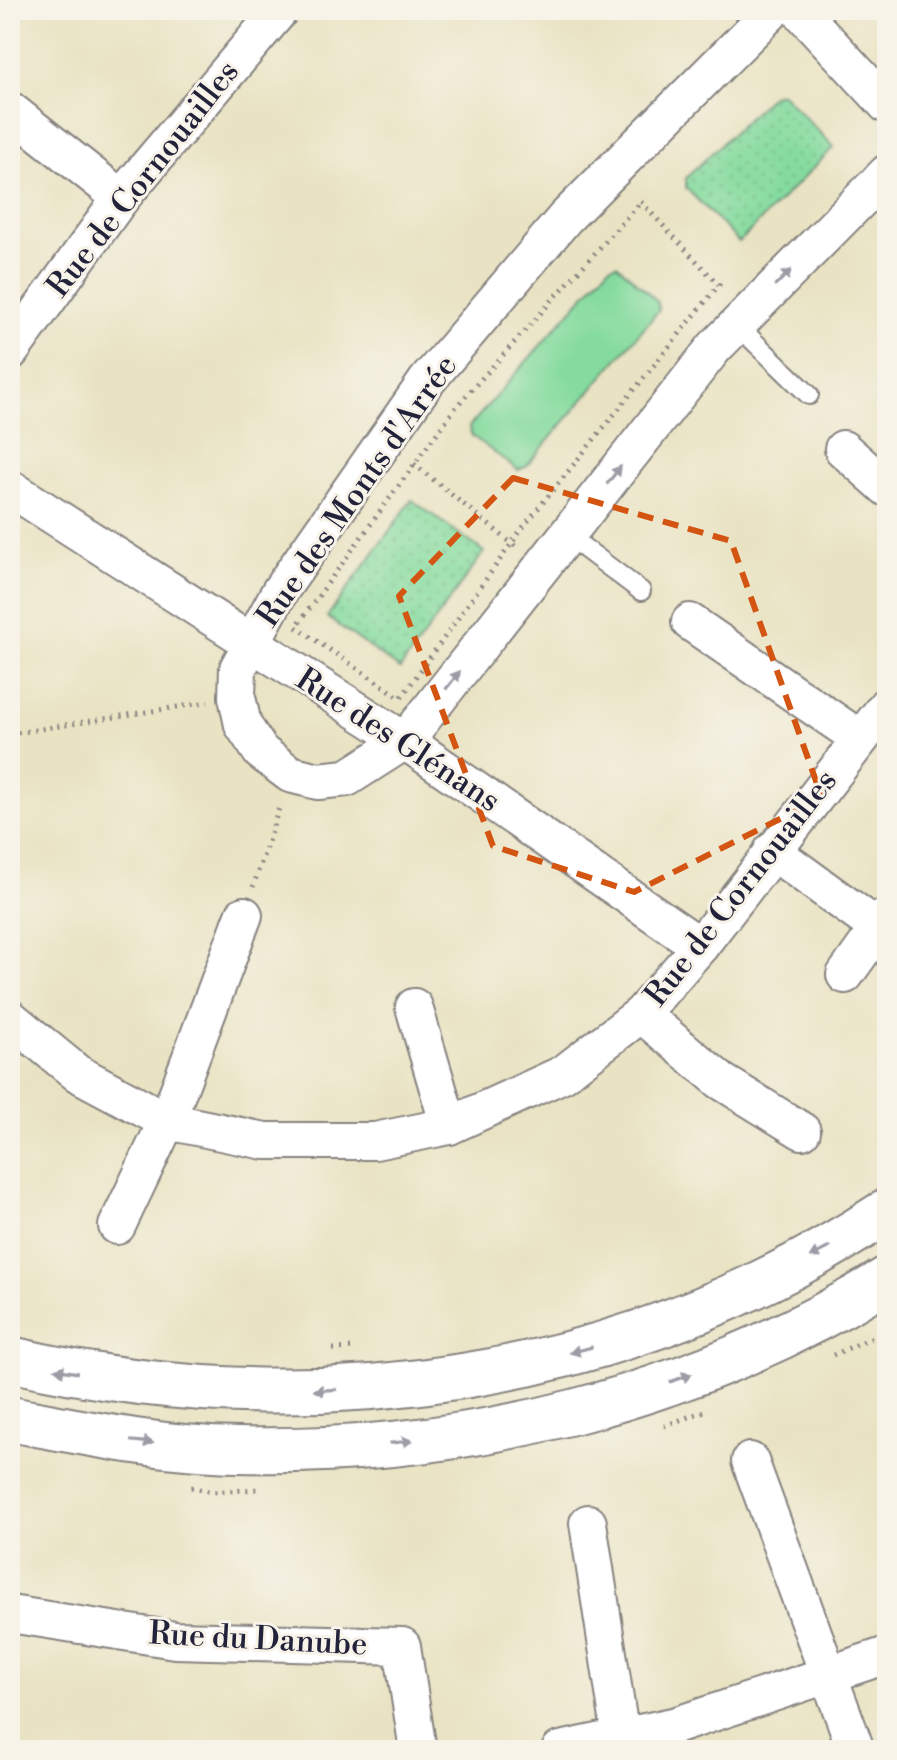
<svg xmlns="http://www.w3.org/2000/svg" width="897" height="1760" viewBox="0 0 897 1760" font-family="'Libre Bodoni',serif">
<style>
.grass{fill:#85db9f;stroke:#547e6d;stroke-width:2}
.park{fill:url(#park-dots);stroke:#547e6d;stroke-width:2}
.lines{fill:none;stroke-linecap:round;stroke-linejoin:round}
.service-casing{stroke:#86827f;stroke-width:22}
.minor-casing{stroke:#86827f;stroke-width:40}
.secondary-casing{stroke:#86827f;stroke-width:48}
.path{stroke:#86827f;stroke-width:5;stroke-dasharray:2 6;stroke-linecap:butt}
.service{stroke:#fff;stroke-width:18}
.minor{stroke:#fff;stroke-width:36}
.secondary{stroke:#fff;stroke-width:44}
.oneway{fill:#9c9ca7}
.marked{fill:none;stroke:#d45411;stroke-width:6;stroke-dasharray:16 10;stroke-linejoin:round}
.labels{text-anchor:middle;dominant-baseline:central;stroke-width:6;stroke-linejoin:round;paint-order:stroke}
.street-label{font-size:32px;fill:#22223b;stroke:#f7f3e8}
</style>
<defs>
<pattern id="park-dots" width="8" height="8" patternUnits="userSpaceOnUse" patternTransform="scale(2)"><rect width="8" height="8" fill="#85db9f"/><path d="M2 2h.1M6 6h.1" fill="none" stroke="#73bc8a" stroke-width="1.8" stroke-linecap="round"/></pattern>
</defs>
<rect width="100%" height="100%" fill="#f7f3e8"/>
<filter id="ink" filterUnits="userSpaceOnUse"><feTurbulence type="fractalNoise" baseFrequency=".0125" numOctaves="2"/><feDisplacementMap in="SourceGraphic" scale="16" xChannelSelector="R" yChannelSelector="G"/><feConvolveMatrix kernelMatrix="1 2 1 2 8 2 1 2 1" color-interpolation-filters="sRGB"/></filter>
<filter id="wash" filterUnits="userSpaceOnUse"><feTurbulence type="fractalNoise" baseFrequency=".006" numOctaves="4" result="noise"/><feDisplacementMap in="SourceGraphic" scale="32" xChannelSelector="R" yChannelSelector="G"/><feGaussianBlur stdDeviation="1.8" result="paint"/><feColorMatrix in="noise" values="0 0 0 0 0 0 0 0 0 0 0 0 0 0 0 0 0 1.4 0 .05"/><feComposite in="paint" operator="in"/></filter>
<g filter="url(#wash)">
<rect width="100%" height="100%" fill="#e9e3c3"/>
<polygon class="grass" points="617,264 657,301 659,310 526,467 518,470 472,436 469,427 610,266"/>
<g class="park">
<polygon points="781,93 834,147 739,242 686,188 686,178 772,95"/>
<polygon points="412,500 484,552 400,669 327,617"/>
</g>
</g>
<g filter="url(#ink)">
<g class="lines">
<g class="service-casing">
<g id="service">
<polyline points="737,325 809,395"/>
<polyline points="567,535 641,591"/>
</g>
</g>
<g class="minor-casing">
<g id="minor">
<polyline points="773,10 565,218 426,382 280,591 238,668 237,697 243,725 261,752 290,774 318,781 347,778 405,741 714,348 887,173"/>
<polyline points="799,10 887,105"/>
<polyline points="10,110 121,198"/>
<polyline points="10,352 121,198 280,10"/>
<polyline points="843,449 887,488"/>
<polyline points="10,488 405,741 700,946"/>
<polyline points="690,622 859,738"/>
<polyline points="772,851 878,928"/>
<polyline points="845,975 887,916"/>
<polyline points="414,1007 449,1126"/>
<polyline points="641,1014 721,1081 802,1131"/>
<polyline points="10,1018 77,1073 167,1121 265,1141 375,1141 449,1126 563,1074 641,1014 700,946 887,705"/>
<polyline points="117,1226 167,1121 244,915"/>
<polyline points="750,1461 856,1750"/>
<polyline points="588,1523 621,1738"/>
<polyline points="10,1614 175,1640 402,1646 418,1750"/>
<polyline points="560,1750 677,1725 887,1655"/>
</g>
</g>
<g class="secondary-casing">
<g id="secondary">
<path d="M10 1359C312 1429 627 1383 887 1211"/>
<path d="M10 1419C85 1433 162 1449 238 1450 466 1455 693 1399 887 1279"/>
</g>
</g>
<g class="path">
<polygon points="641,202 719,285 524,526 401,698 296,627 456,407"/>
<polyline points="414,464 515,546"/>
<polyline points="10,734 208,702"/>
<polyline points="253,887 280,805"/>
<polyline points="333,1349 355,1348"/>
<polyline points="833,1355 887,1331"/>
<polyline points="664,1426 707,1410"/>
<polyline points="191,1487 212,1492 260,1489"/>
</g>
<use href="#service" class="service"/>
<use href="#minor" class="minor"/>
<use href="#secondary" class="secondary"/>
</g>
<defs><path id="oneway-solid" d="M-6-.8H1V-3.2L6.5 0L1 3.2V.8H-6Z" transform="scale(2)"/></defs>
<g class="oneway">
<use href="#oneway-solid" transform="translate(783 278) rotate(-45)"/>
<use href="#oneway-solid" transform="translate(614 475) rotate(-52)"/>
<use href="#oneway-solid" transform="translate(453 680) rotate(-52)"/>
<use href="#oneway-solid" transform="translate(820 1252) rotate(152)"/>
<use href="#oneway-solid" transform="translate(581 1350) rotate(165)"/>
<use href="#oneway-solid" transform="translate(66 1371) rotate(-171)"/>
<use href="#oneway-solid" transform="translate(681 1378) rotate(-20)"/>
<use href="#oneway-solid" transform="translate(325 1390) rotate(177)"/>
<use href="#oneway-solid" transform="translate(142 1442) rotate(6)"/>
<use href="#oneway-solid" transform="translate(401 1442) rotate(-7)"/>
</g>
</g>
<path class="marked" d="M513 478 731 541 822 798 634 892 493 846 399 596Z"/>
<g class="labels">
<g class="street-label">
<text transform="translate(143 179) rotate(-52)">Rue de Cornouailles</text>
<text transform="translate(357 491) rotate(-55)">Rue des Monts d'Arrée</text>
<text transform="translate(398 740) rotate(33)">Rue des Glénans</text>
<text transform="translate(741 888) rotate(-52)">Rue de Cornouailles</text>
<text transform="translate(258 1639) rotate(3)">Rue du Danube</text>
</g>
</g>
<rect width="897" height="1760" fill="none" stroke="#f7f3e8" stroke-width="40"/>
</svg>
